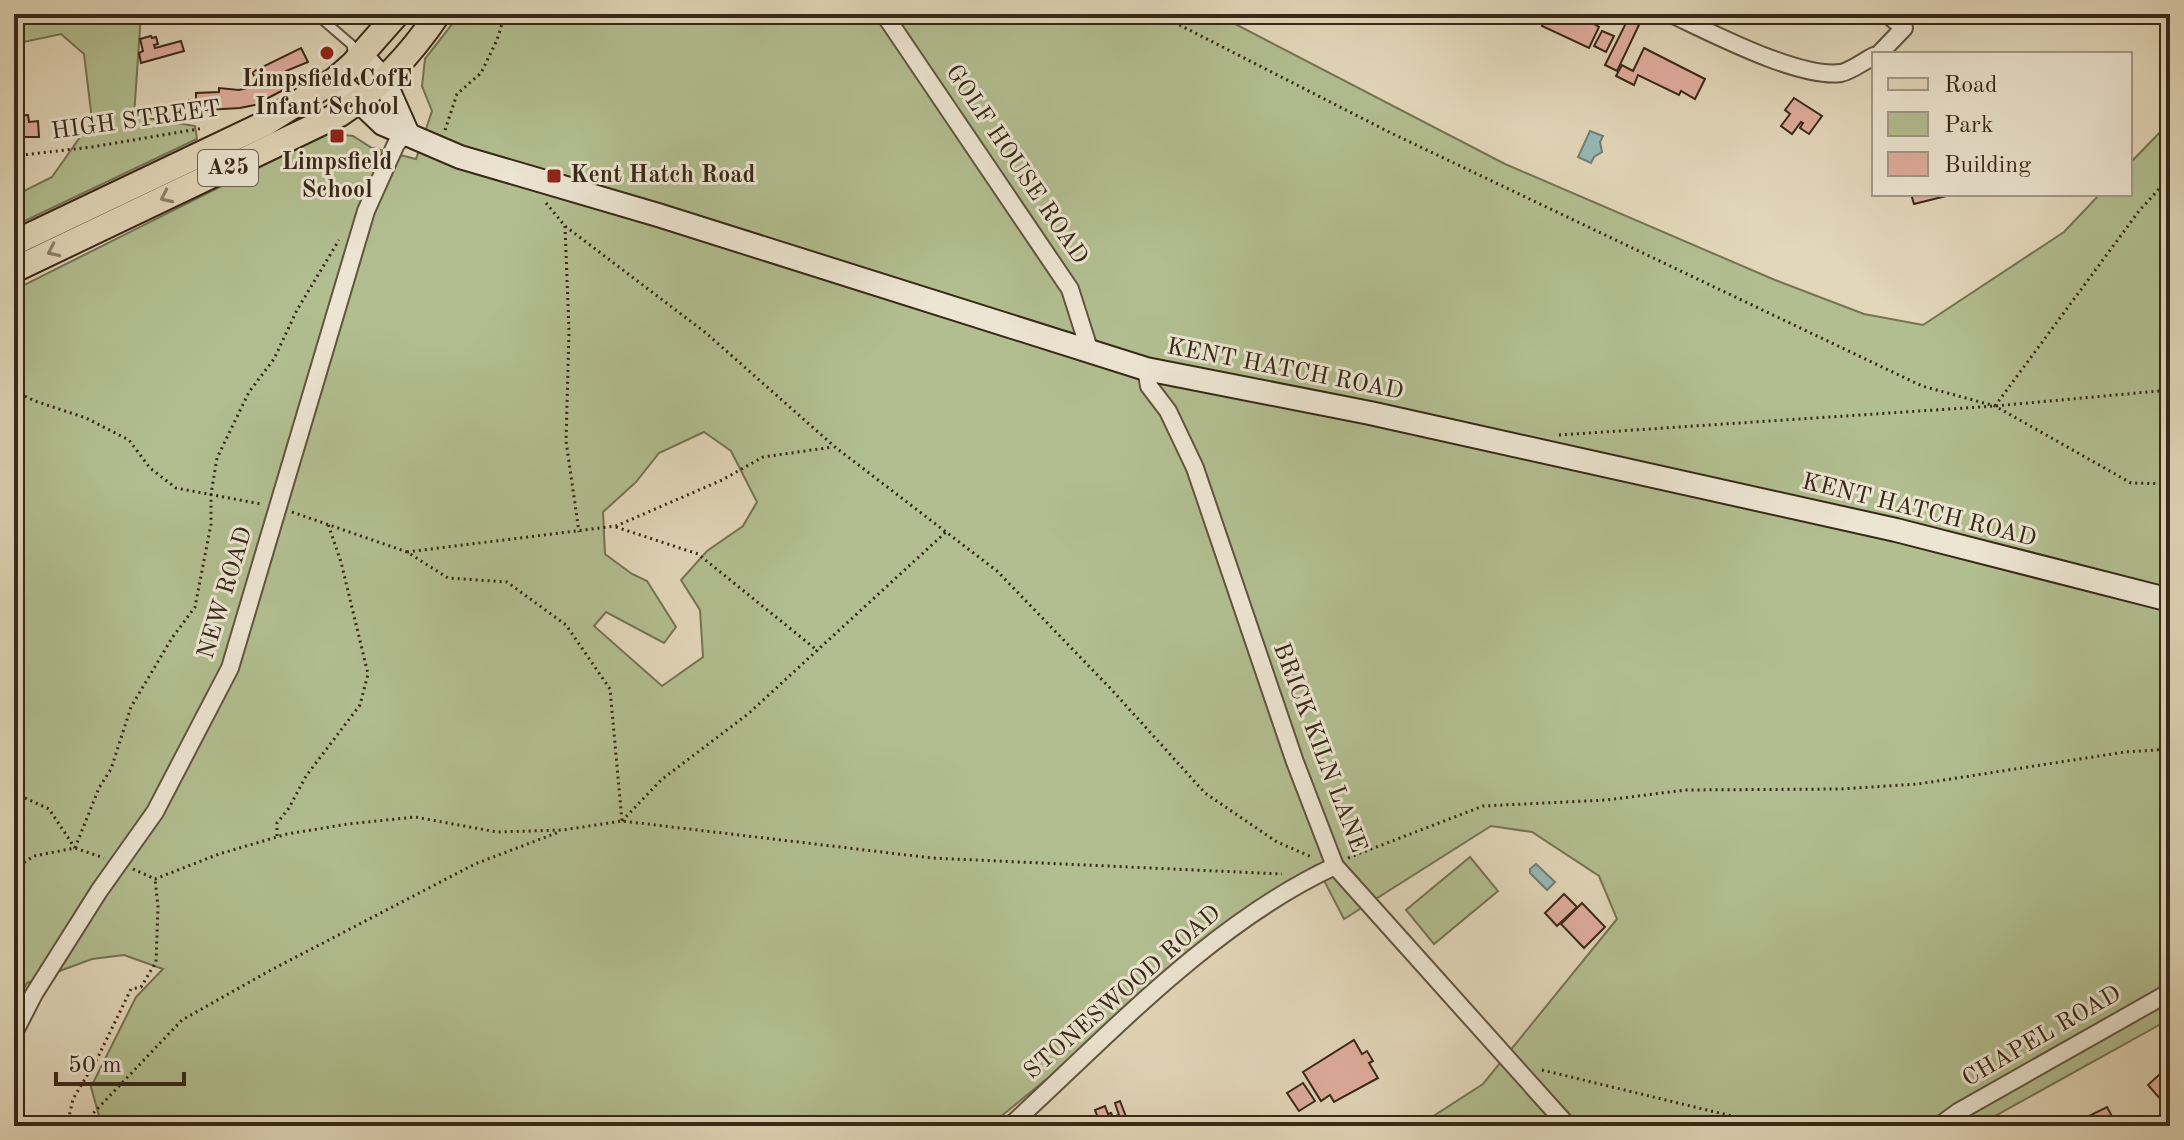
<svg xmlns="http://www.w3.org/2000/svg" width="2184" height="1140" viewBox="0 0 2184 1140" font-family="'Old Standard TT',serif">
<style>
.green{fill:#b2be90;stroke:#757354;stroke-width:2;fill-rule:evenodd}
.water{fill:#96b8b6;stroke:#707e77;stroke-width:2}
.building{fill:#e0ad9d;stroke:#382818;stroke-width:2}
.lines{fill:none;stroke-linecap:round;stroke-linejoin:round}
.service-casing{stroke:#625440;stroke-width:12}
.minor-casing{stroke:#625440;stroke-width:20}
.secondary-casing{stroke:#382818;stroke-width:26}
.primary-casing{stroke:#382818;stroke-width:28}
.path{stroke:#382818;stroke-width:3;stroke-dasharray:2 4;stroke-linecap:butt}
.service{stroke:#ece5d2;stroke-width:8}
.minor{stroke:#ece5d2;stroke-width:16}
.secondary{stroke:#ece5d2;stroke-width:22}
.primary{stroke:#e2d7b9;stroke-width:24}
.oneway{stroke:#8d8068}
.poi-dot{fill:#8f2418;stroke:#ece5d2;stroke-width:3}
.labels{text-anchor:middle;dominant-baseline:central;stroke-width:6;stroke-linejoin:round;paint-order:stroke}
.shield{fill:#ece5d2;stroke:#6e6150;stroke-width:2}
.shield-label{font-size:22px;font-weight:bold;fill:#382818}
.poi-label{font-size:24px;font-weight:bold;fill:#382818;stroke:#ece5d2}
.street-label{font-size:24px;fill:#382818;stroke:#ece5d2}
</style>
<rect width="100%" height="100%" fill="#e2d7b9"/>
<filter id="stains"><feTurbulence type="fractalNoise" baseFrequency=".0025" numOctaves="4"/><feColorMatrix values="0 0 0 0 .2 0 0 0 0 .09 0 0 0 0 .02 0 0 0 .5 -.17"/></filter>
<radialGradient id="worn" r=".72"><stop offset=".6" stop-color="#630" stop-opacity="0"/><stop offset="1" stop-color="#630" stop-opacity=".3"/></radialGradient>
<g class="green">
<polygon points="14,14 141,14 134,116 195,126 197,139 14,226 14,196 52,177 92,120 84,54 61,34 14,44"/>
<path d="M460 14H1216L1505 164 1775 280 1864 314 1923 325 2064 232 2100 194H2130V163L2170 122V1019L1977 1126H1418L1483 1084 1617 919 1599 876 1532 832 1491 826 1344 919 1316 865 1202 942 1080 1052 989 1126H99L101 1123 91 1087 136 997 163 969 124 955 92 959 27 983 14 1007V290L328 133 353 136 372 148 416 159 432 111 422 86 425 59ZM704 432 731 451 757 502 743 526 707 551 681 580 700 610 703 657 662 686 594 626 606 612 664 643 676 627 647 581 632 574 605 554 603 512 636 482 659 453Z"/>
<polygon points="1470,857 1498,891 1434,944 1406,910"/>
</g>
<g class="water">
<polygon points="1590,131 1603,136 1600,142 1602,152 1594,157 1591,163 1578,157"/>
<polygon points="1536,864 1555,882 1547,890 1530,873 1530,869"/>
</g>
<g class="building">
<polygon points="1541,14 1577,14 1599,27 1589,48 1542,26 1546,17"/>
<polygon points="1628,19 1639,25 1617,71 1605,65"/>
<polygon points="1602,31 1614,36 1606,52 1594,46"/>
<polygon points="151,36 152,38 156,37 158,44 154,45 155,48 181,41 184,51 141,63 139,53 143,51 140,39"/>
<polygon points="301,48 308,62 286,71 293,85 266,99 265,103 240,108 189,111 189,100 196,100 196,93 219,92 219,88 239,90 259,85 252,72"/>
<polygon points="1644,48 1705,79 1695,99 1681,91 1679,95 1638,75 1634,85 1616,76 1622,65 1633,71"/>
<polygon points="1794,98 1822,116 1809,134 1800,128 1803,123 1801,122 1792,134 1781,126 1790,114 1785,110"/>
<polygon points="28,115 29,122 38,121 39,137 14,137 14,116"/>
<polygon points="1911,194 1954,194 1914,204"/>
<polygon points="1564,894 1577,907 1557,926 1545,913"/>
<polygon points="1582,903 1605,927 1584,948 1561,924"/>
<polygon points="1354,1040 1362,1054 1367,1051 1373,1061 1369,1063 1378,1078 1334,1102 1330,1095 1321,1101 1303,1072"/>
<polygon points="2160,1074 2165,1079 2170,1074 2169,1109 2148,1085"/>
<polygon points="1303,1083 1315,1101 1299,1111 1287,1093"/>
<polygon points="1120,1101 1128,1122 1123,1124 1121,1120 1115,1122 1116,1126 1095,1126 1092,1120 1098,1118 1095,1110 1105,1106 1108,1114 1111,1113 1113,1117 1119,1115 1115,1103"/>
<polygon points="2107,1107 2117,1126 2091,1126 2093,1125 2089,1116"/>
</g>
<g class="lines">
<g class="service-casing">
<polyline id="service" points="316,14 352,45 353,64 369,87"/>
</g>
<g class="minor-casing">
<g id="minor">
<polyline points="884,14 1070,289 1090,352"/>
<path d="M1671 14C1710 32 1799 79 1841 73 1851 71 1864 61 1874 56"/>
<polyline points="1879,54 1904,28 1887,14"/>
<polyline points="1146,369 1149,386 1168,411 1195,468 1295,762 1335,866 1568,1126"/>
<polyline points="14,1033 34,994 99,891 155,812 230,668 366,211 396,144 407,132"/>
<path d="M1010 1126C1109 1035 1212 923 1335 866"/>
<polyline points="1939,1126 1958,1112 2170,992"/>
</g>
</g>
<g class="secondary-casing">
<g id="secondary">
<polyline points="361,55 384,80 407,132"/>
<polyline points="336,79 383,124 460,157 658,215 1146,369 1370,413 1896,530 2170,600"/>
</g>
</g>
<g class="primary-casing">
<g id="primary">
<polyline points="14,243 264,124 336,79 353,64 397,14"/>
<path d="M14 270 340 114C380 88 411 54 438 14"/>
</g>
</g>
<g class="path">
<polyline points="1158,14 1389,132 1922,386 1995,406 2131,483 2170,484"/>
<polyline points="445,130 457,94 481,73 497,40 505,14"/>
<polyline points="14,156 92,147 204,128"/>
<polyline points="546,203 565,226 706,333 835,447 997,571 1111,689 1205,793 1277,842 1312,857"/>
<polyline points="565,226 569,331 566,441 579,532"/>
<polyline points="14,391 35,401 86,418 129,440 150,468 176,488 261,504"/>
<polyline points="1995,406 2139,211 2170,177"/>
<polyline points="1559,435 1995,406 2170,390"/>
<polyline points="292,512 407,552 448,578 507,582 566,625 610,689 622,821"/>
<polyline points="616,527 698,554 818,651"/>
<polyline points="407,552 616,526 722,480 763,457 833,447"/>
<polyline points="14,793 49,809 75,848"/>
<polyline points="622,821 661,780 748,714 947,531"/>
<polyline points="277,836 277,823 289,808 306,776 360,705 368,674 341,562 328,524"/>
<polyline points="75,848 99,788 111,769 131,707 172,638 195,607 211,524 211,494 217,458 249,392 274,359 297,310 339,240"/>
<polyline points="1348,858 1483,806 1606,800 1685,790 1841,789 1918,784 2125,752 2170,749"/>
<polyline points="14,869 34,856 75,848 104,858"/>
<polyline points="133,869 155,879 219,854 287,834 348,824 415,817 497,832 563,830 622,821 932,858 1282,874"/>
<polyline points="1542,1070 1773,1126"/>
<polyline points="67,1126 73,1099 97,1059 131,989 141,987 156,962 158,907 155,879"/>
<polyline points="81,1126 182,1020 271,970 475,864 559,832"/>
</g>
<use href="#service" class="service"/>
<use href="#minor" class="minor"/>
<use href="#secondary" class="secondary"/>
<use href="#primary" class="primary"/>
</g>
<defs><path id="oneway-chevron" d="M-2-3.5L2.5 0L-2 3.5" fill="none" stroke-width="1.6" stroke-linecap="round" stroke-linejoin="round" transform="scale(2)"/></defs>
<g class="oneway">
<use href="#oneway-chevron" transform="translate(166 197) rotate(155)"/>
<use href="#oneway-chevron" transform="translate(53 251) rotate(155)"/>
</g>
<g class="poi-dot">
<circle cx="327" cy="53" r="8"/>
<rect x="329" y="128" width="16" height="16" rx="4"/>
<rect x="546" y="168" width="16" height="16" rx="4"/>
</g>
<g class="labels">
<rect class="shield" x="198" y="150" width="60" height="36" rx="6"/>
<g class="shield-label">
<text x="228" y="168">A25</text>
</g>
<g class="poi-label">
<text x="327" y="80">Limpsfield CofE<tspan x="327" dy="28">Infant School</tspan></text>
<text x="337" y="163">Limpsfield<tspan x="337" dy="28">School</tspan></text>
<text x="570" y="176" text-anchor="start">Kent Hatch Road</text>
</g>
<g class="street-label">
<text transform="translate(136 121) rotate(-8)">HIGH STREET</text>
<text transform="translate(1016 165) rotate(56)">GOLF HOUSE ROAD</text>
<text transform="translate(1285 370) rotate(11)">KENT HATCH ROAD</text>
<text transform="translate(1919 511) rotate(14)">KENT HATCH ROAD</text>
<text transform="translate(226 593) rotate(-73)">NEW ROAD</text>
<text transform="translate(1319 748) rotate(69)">BRICK KILN LANE</text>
<text transform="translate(1123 993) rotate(-41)">STONESWOOD ROAD</text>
<text transform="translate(2042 1037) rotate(-30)">CHAPEL ROAD</text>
</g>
</g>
<rect width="2184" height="1140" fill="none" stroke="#e2d7b9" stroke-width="48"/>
<rect x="16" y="16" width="2152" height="1108" fill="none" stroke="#382818" stroke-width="4"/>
<rect x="24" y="24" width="2136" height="1092" fill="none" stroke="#382818" stroke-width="2"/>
<rect x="1872" y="52" width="260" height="144" fill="#ece5d2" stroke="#a49988" stroke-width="2"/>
<rect x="1888" y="78" width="40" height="12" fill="#e2d7b9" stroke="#a49988" stroke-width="2"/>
<text x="1944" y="92" font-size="24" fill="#382818">Road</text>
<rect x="1888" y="112" width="40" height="24" fill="#b2be90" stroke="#a49988" stroke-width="2"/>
<text x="1944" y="132" font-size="24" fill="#382818">Park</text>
<rect x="1888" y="152" width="40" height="24" fill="#e0ad9d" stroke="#a49988" stroke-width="2"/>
<text x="1944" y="172" font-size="24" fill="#382818">Building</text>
<path d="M56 1072v12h128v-12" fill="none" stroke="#382818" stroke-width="4"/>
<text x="68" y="1072" font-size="24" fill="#382818" stroke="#ece5d2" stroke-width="6" paint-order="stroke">50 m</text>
<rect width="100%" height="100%" filter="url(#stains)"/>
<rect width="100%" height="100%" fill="url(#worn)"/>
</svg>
